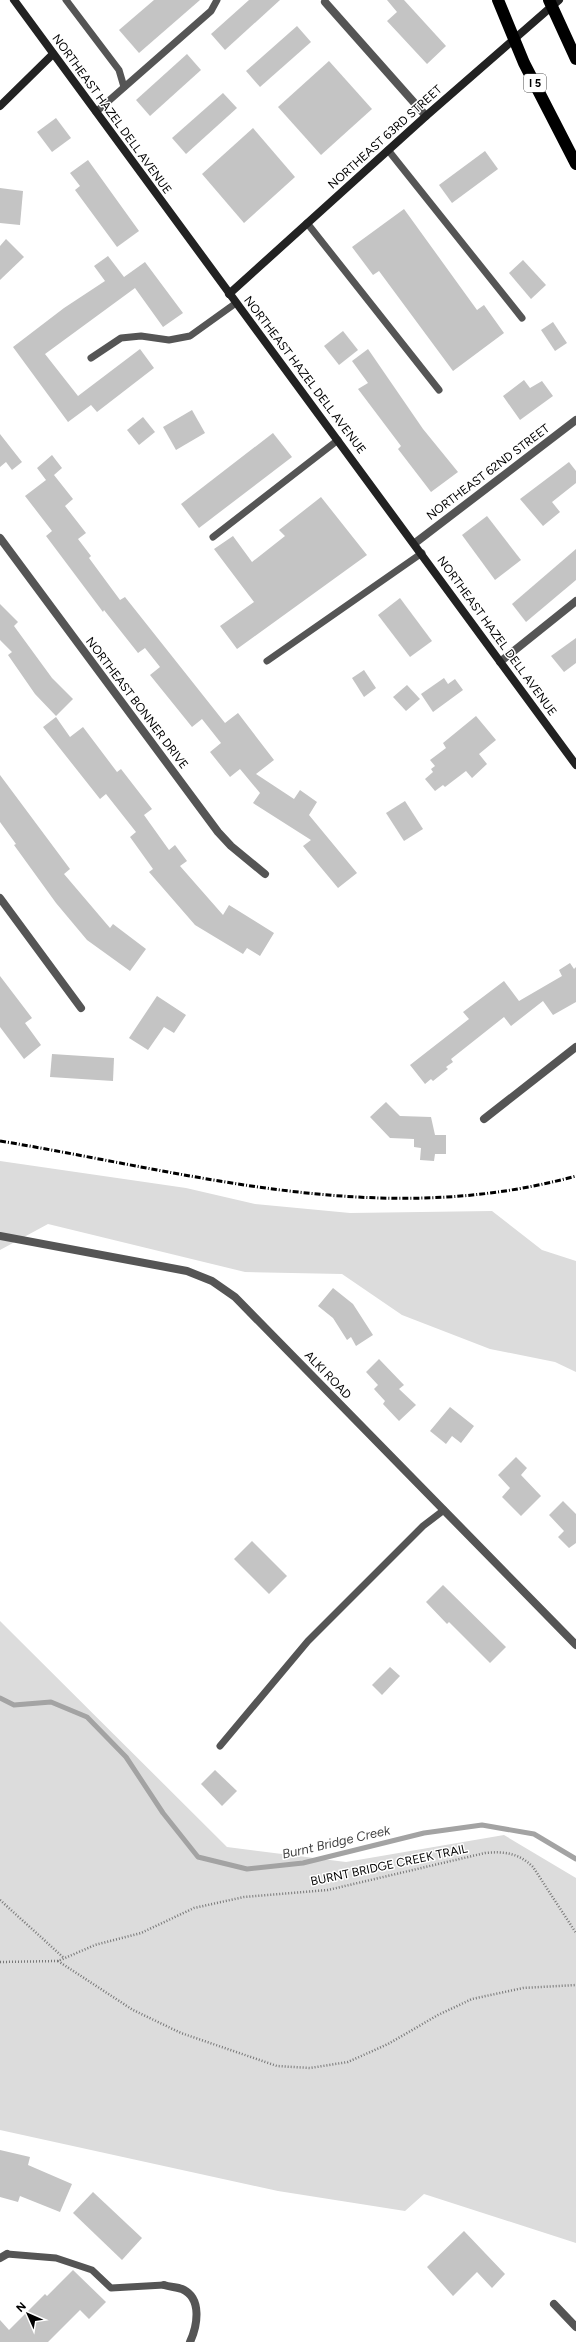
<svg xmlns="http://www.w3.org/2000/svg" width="576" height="2342" viewBox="0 0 576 2342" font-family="Figtree,sans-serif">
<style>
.green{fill:#dcdcdc}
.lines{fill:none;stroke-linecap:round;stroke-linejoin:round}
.stream{stroke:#a3a3a3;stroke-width:5}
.building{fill:#c4c4c4}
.path{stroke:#777;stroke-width:2.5;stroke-dasharray:1 2;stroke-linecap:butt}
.lane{stroke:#555;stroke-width:7}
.street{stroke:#555;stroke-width:8}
.secondary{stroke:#222;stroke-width:8}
.highway{stroke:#000;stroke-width:12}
.rail{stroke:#000;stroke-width:3;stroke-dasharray:6 2 1 2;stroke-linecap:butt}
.labels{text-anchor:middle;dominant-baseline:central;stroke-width:3;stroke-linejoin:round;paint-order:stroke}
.shield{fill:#fff;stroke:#4c4c4c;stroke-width:1}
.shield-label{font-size:11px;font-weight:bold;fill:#000}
.street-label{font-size:12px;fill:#000;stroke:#fff}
.water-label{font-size:13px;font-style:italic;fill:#444;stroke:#fff}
</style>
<rect width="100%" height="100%" fill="#fff"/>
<g class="green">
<polygon points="0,1161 186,1188 255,1204 350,1213 492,1211 542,1250 576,1261 576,1372 555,1362 490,1349 402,1315 342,1274 245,1272 48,1224 0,1250"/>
<polygon points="0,1621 227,1847 346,1862 504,1835 576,1878 576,2243 424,2194 405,2211 278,2191 0,2130"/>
</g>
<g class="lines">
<polyline class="stream" points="0,1698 14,1705 51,1702 87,1717 126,1757 163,1813 198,1857 247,1869 303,1863 424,1833 482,1825 534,1834 576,1859"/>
</g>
<g class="building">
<polygon points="154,0 200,0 139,53 119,30"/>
<polygon points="249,0 280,0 225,50 211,34"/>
<polygon points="387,0 404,0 446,46 427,64 387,21 397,12"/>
<polygon points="297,26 311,42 260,87 246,71"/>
<polygon points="187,54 201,70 150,116 136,100"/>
<polygon points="329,61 372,109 321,155 278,107"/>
<polygon points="223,93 237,108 186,154 172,138"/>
<polygon points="56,118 71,138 52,152 37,132"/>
<polygon points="253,128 295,177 244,223 202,174"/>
<polygon points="485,151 498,169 452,203 439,185"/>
<polygon points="88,160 139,231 117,247 75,190 80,186 70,173"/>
<polygon points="0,188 23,191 20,225 0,223"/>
<polygon points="404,209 477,310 484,305 504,333 453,371 379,271 373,275 352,247"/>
<polygon points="6,239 24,257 0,280 0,246"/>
<polygon points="108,256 124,277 145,262 183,313 163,327 135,288 45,354 78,396 140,349 154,368 97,412 91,405 68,422 13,347 64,308 105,281 94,266"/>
<polygon points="523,260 546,285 531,299 509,273"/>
<polygon points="553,322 567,343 555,351 541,330"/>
<polygon points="343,331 358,350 339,365 324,346"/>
<polygon points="368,349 423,429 458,472 431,492 398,449 401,446 358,389 368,383 352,361"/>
<polygon points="524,380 530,388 542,381 553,396 520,420 503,396"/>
<polygon points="192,410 205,433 176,450 163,427"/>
<polygon points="143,417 155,432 139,445 127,430"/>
<polygon points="273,433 292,457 199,528 181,504"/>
<polygon points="0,434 22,462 12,470 6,462 0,467"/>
<polygon points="52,455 62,468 54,475 73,499 65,506 86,533 78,539 91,556 89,558 120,600 125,597 225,723 238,713 274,760 256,774 294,799 300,790 317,802 309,815 357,873 338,888 303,846 311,840 253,803 260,793 240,769 230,777 210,752 221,743 202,719 192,727 150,675 160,667 145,648 138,653 104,610 103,612 46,536 52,531 25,496 46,480 37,468"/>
<polygon points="569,462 576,471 576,483 552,502 560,512 543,526 520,499"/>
<polygon points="321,497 367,555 237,649 220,626 254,602 214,549 233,536 252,562 285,536 279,530"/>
<polygon points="487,516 521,560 495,580 462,535"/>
<polygon points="576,549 576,580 526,622 512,604"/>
<polygon points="400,598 432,641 410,657 378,615"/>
<polygon points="0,604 18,622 14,626 52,678 73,699 56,716 35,694 8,655 12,652 0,640"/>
<polygon points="576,638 576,663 564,672 551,656"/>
<polygon points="364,670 376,688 364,697 352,678"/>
<polygon points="444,678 448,684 455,679 463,690 433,712 421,694"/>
<polygon points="407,685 420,699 406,711 393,697"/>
<polygon points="476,716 496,740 479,754 487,764 472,778 466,771 445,787 443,785 435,791 425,779 433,772 431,769 435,766 430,760 446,748 443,743"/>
<polygon points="56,717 70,737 83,727 117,772 121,769 152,809 144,815 169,850 175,845 187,861 180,866 223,915 229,905 274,933 260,956 247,948 243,954 195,925 149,872 153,869 130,837 136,832 106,794 100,799 43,727"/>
<polygon points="0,775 70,869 64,874 110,928 113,924 146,949 130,971 87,940 56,903 14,845 16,844 0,822"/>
<polygon points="405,801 423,829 404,841 386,813"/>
<polygon points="570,963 574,969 576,967 576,1002 553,1015 543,1001 511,1026 504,1017 451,1059 453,1062 446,1067 448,1069 433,1081 431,1079 425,1084 410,1065 469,1019 463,1012 504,981 519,1001 562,976 559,970"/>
<polygon points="0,976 32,1018 25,1023 41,1045 24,1059 0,1027"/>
<polygon points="157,996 186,1015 174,1033 164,1027 148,1050 129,1038"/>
<polygon points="52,1054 114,1058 113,1081 50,1077"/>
<polygon points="386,1102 400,1116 431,1117 435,1135 446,1135 446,1154 435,1154 434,1161 420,1160 421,1148 414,1147 414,1139 390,1138 370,1117"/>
<polygon points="333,1288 353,1304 373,1335 356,1346 351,1337 347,1340 333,1318 318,1306"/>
<polygon points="379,1359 404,1385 399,1389 416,1405 399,1421 383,1404 385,1401 374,1389 378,1385 366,1372"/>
<polygon points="450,1407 474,1426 461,1443 452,1436 446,1444 430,1431"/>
<polygon points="516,1457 527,1468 521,1475 541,1496 521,1516 502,1497 510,1488 498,1475"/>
<polygon points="563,1501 576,1514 576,1543 569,1548 558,1537 564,1531 549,1515"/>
<polygon points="252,1541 287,1576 269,1594 234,1559"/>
<polygon points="443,1585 506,1647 490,1663 449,1622 447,1624 426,1602"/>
<polygon points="390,1667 400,1676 382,1695 372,1685"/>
<polygon points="215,1770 237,1791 222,1806 201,1784"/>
<polygon points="0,2150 30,2157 28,2165 72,2184 60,2212 20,2196 18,2202 0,2197"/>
<polygon points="93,2192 142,2238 122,2260 73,2213"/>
<polygon points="464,2231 505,2274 492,2288 477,2272 453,2296 427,2267"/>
<polygon points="73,2270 106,2302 89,2319 80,2310 48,2342 0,2342 0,2320 9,2330 45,2294 47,2296"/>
</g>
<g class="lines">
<g class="path">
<polyline points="0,1900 64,1958"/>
<polyline points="58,1961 133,2010 181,2033 277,2066 310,2068 348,2062 388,2044 438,2015 472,1999 523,1988 576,1985"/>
<path d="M0 1962 58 1961 95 1945 141 1933 194 1908 244 1897 328 1890 485 1853C504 1851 519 1853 533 1867L576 1933"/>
</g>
<g class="lane">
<polyline points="66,0 119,70 124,87"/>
<polyline points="96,112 211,11 217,0"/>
<polyline points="388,150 522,318"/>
<polyline points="307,223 439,390"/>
<polyline points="91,358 121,338 141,336 169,340 190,336 236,303"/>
<polyline points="213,537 338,440"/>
<polyline points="267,661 422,553"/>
<polyline points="220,1746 308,1641 423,1526 444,1510"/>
<polyline points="7,2254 56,2258 92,2270 111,2288 164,2285"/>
</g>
<g class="street">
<polyline points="325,2 426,116"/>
<polyline points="0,538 218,832 231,846 265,874"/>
<polyline points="415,543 576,420"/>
<polyline points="500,662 576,601"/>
<polyline points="0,898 81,1008"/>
<polyline points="484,1119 576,1047"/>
<polyline points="0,1236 187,1271 212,1281 235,1297 576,1645"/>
<polyline points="0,2258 7,2254"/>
<path d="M164 2285C170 2287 177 2287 182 2289 203 2298 197 2327 190 2342"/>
<polyline points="554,2304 576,2327"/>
</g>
<g class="secondary">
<polyline points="14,0 576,765"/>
<polyline points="0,106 53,54"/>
<polyline points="229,294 426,116 559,0"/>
</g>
<g class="highway">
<polyline points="498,0 524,63 576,164"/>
<polyline points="549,0 576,59"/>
</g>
<path class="rail" d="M0 1141C194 1173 379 1230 576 1176"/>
</g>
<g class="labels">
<rect class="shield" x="524" y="74" width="22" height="18" rx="3"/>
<g class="shield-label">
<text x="535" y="83">I 5</text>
</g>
<g class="street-label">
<text transform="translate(112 114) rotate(54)">NORTHEAST HAZEL DELL AVENUE</text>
<text transform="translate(385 137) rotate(-42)">NORTHEAST 63RD STREET</text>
<text transform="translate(305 375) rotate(53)">NORTHEAST HAZEL DELL AVENUE</text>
<text transform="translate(488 472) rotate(-37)">NORTHEAST 62ND STREET</text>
<text transform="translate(497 636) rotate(54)">NORTHEAST HAZEL DELL AVENUE</text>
<text transform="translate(137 703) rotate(53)">NORTHEAST BONNER DRIVE</text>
<text transform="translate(328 1375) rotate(46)">ALKI ROAD</text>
<text transform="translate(389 1865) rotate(-12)">BURNT BRIDGE CREEK TRAIL</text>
</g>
<g class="water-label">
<text transform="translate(336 1842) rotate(-13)">Burnt Bridge Creek</text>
</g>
</g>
<g transform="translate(28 2314) rotate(315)" stroke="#ffffff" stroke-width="3" paint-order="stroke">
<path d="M0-3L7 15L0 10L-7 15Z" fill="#000000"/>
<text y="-6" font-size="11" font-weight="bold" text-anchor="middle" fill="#000000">N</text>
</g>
</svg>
